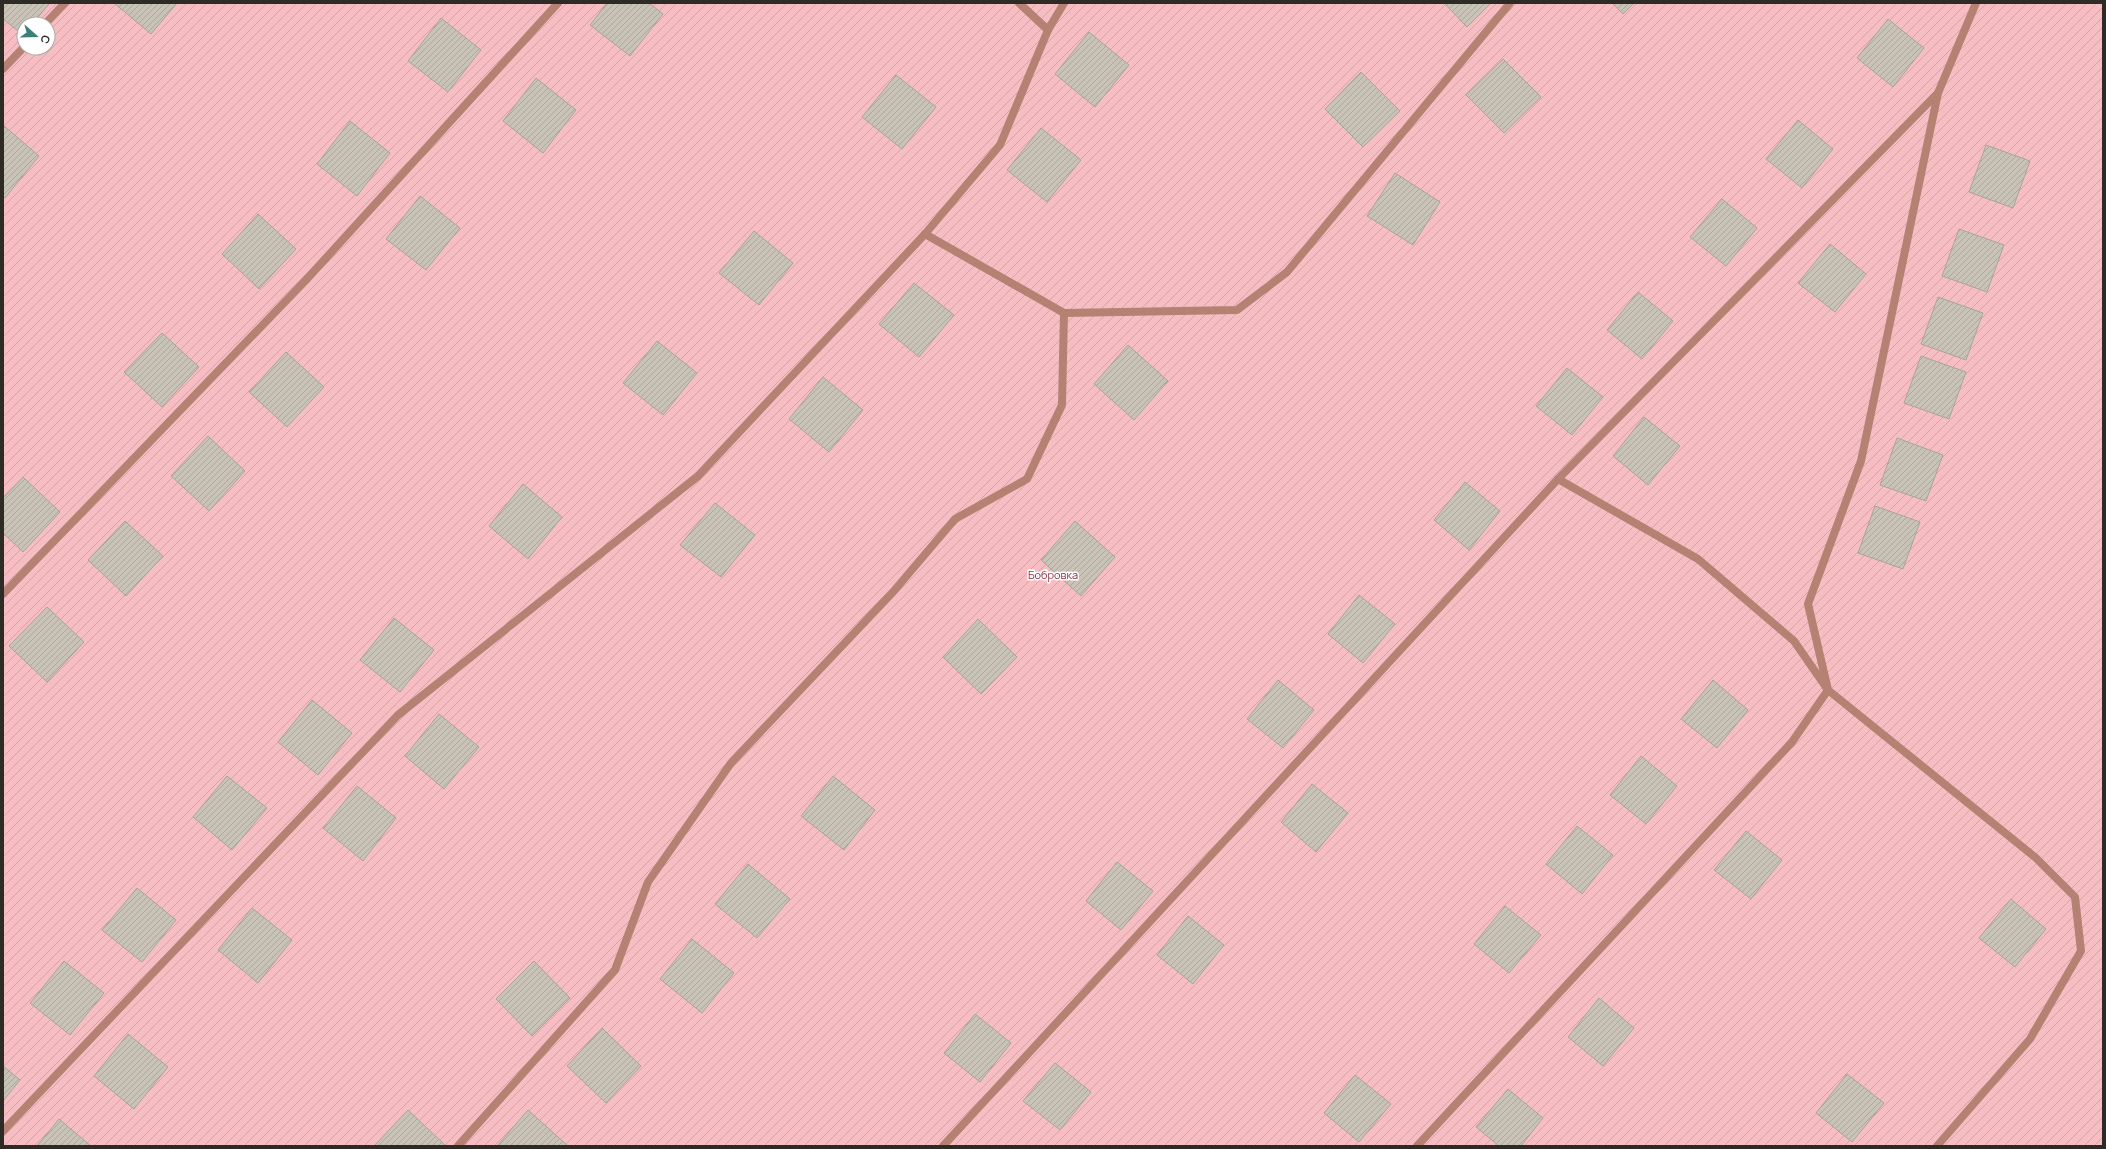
<svg xmlns="http://www.w3.org/2000/svg" width="2106" height="1149" viewBox="0 0 2106 1149" font-family="Manrope,sans-serif">
<style>
.garden{fill:url(#garden-furrows);fill-rule:evenodd}
.building{fill:url(#building-hatch);stroke:#a9a498}
.lines{fill:none;stroke-linecap:round;stroke-linejoin:round}
.service{stroke:#b48172;stroke-width:8}
.minor{stroke:#b48172;stroke-width:8}
.labels{text-anchor:middle;dominant-baseline:central;stroke-width:3;stroke-linejoin:round;paint-order:stroke}
.park-label{font-size:11px;fill:#852e3e;stroke:#fff}
</style>
<defs>
<pattern id="garden-furrows" width="10" height="10" patternUnits="userSpaceOnUse"><rect width="10" height="10" fill="#f6bec3"/><path d="M-1 1l2-2M0 10L10 0M9 11l2-2" fill="none" stroke="#d3a3a7"/></pattern>
<pattern id="building-hatch" width="6" height="6" patternUnits="userSpaceOnUse"><rect width="6" height="6" fill="#c9c3b7"/><path d="M-1 1l2-2M0 6l6-6M5 7l2-2" fill="none" stroke="#ada89d"/></pattern>
</defs>
<rect width="100%" height="100%" fill="#ece0d7"/>
<path class="garden" d="M3 3H2103V1146H3ZM24 24H48V48H24Z"/>
<g class="building">
<polygon points="3,3 50,3 32,24 24,24 23,35 3,19"/>
<polygon points="114,3 177,3 151,34"/>
<polygon points="607,3 649,3 663,14 630,56 590,25"/>
<polygon points="1444,3 1491,3 1467,27"/>
<polygon points="1612,3 1634,3 1623,14"/>
<polygon points="441,18 481,50 448,92 408,61"/>
<polygon points="1888,19 1924,48 1893,87 1857,58"/>
<polygon points="1089,32 1129,65 1095,107 1055,74"/>
<polygon points="1503,59 1541,97 1504,133 1466,95"/>
<polygon points="1361,72 1400,111 1363,147 1325,109"/>
<polygon points="896,75 936,107 902,149 862,117"/>
<polygon points="536,78 576,110 543,153 503,121"/>
<polygon points="1798,120 1833,149 1802,188 1766,159"/>
<polygon points="350,121 390,153 357,196 317,164"/>
<polygon points="3,125 39,156 5,198 3,196"/>
<polygon points="1041,128 1081,160 1047,202 1007,170"/>
<polygon points="1986,145 2030,161 2013,208 1969,192"/>
<polygon points="1395,173 1440,202 1413,245 1367,216"/>
<polygon points="420,196 460,228 426,270 386,239"/>
<polygon points="1722,199 1757,228 1726,266 1690,237"/>
<polygon points="258,214 296,249 259,289 222,254"/>
<polygon points="1959,229 2004,245 1987,292 1942,276"/>
<polygon points="754,231 793,263 759,305 719,273"/>
<polygon points="1830,244 1866,274 1835,312 1798,283"/>
<polygon points="914,283 954,315 919,357 879,324"/>
<polygon points="1638,292 1673,321 1642,359 1607,330"/>
<polygon points="1938,297 1983,313 1966,360 1921,344"/>
<polygon points="162,333 199,367 162,407 124,372"/>
<polygon points="657,341 697,373 663,415 623,383"/>
<polygon points="1128,345 1168,381 1134,420 1094,384"/>
<polygon points="286,352 324,387 287,427 249,392"/>
<polygon points="1921,356 1966,372 1949,419 1904,403"/>
<polygon points="1567,368 1603,397 1572,435 1536,406"/>
<polygon points="823,377 863,410 829,452 789,419"/>
<polygon points="1644,417 1680,446 1648,485 1613,456"/>
<polygon points="208,436 245,471 209,511 171,476"/>
<polygon points="1897,438 1943,455 1926,501 1880,485"/>
<polygon points="23,477 60,512 23,552 3,533 3,498"/>
<polygon points="1465,482 1500,511 1469,550 1434,520"/>
<polygon points="523,484 562,517 528,559 489,526"/>
<polygon points="715,503 755,535 721,577 680,545"/>
<polygon points="1875,506 1920,522 1903,569 1858,553"/>
<polygon points="125,521 163,556 126,596 88,560"/>
<polygon points="1075,521 1115,557 1081,596 1041,560"/>
<polygon points="1359,595 1395,624 1363,663 1328,634"/>
<polygon points="47,607 84,642 47,682 9,646"/>
<polygon points="394,618 434,650 400,692 360,660"/>
<polygon points="978,619 1017,657 981,694 943,657"/>
<polygon points="1278,680 1314,710 1283,748 1247,719"/>
<polygon points="1713,680 1748,710 1717,748 1681,719"/>
<polygon points="312,700 352,733 318,775 278,742"/>
<polygon points="439,714 479,747 444,789 405,756"/>
<polygon points="1641,756 1677,786 1646,824 1610,795"/>
<polygon points="227,776 267,808 232,850 193,817"/>
<polygon points="833,776 875,810 844,850 801,816"/>
<polygon points="1312,784 1348,813 1316,852 1281,822"/>
<polygon points="357,786 396,818 363,861 323,828"/>
<polygon points="1577,826 1613,855 1582,894 1546,864"/>
<polygon points="1746,831 1782,860 1751,899 1714,870"/>
<polygon points="1117,862 1153,891 1121,930 1086,901"/>
<polygon points="748,864 790,899 757,938 715,904"/>
<polygon points="137,888 176,920 142,962 102,930"/>
<polygon points="2011,899 2046,929 2015,967 1979,938"/>
<polygon points="1505,906 1541,935 1509,973 1474,944"/>
<polygon points="252,908 292,940 258,983 218,950"/>
<polygon points="1188,916 1224,945 1193,984 1157,955"/>
<polygon points="692,939 734,973 702,1013 660,979"/>
<polygon points="64,961 104,993 70,1035 30,1003"/>
<polygon points="534,961 570,998 532,1036 496,999"/>
<polygon points="1599,998 1634,1028 1603,1066 1568,1037"/>
<polygon points="975,1014 1011,1043 980,1082 944,1053"/>
<polygon points="602,1028 641,1066 606,1103 567,1066"/>
<polygon points="128,1034 168,1067 134,1109 94,1076"/>
<polygon points="1055,1063 1091,1092 1060,1130 1023,1101"/>
<polygon points="3,1066 20,1080 3,1101"/>
<polygon points="1847,1074 1884,1103 1852,1142 1816,1113"/>
<polygon points="1355,1075 1391,1104 1359,1142 1324,1113"/>
<polygon points="1508,1089 1543,1118 1521,1146 1499,1146 1476,1127"/>
<polygon points="408,1110 446,1146 374,1146"/>
<polygon points="528,1110 568,1146 497,1146"/>
<polygon points="59,1119 91,1146 37,1146"/>
</g>
<g class="lines">
<polyline class="service" points="1558,479 1698,559 1794,641 1828,690"/>
<g class="minor">
<polyline points="1019,3 1048,30"/>
<polyline points="45,24 65,3"/>
<polyline points="3,69 24,47"/>
<polyline points="925,234 1064,313 1237,310 1287,272 1510,3"/>
<polyline points="3,594 306,280 558,3"/>
<polyline points="1828,690 1808,604 1861,461 1938,93 1976,3"/>
<polyline points="3,1131 398,715 698,476 925,234 1000,145 1048,30 1064,3"/>
<polyline points="458,1146 615,970 648,882 731,763 893,592 955,519 1027,479 1062,405 1064,313"/>
<polyline points="943,1146 1558,479 1938,93"/>
<polyline points="1417,1146 1792,742 1828,690 2036,858 2075,897 2081,951 2030,1039 1937,1146"/>
</g>
</g>
<g class="labels">
<g class="park-label">
<text x="1053" y="574">Бобровка</text>
</g>
</g>
<rect width="2106" height="1149" fill="none" stroke="#2e2a26" stroke-width="8"/>
<g transform="translate(36 36) rotate(110)"><circle r="19" fill="#ffffff" stroke="#abaaa8"/>
<path d="M0-3L7 15L0 10L-7 15Z" fill="#398078"/>
<text y="-6" font-size="11" font-weight="bold" text-anchor="middle" fill="#2e2a26">С</text>
</g>
</svg>
